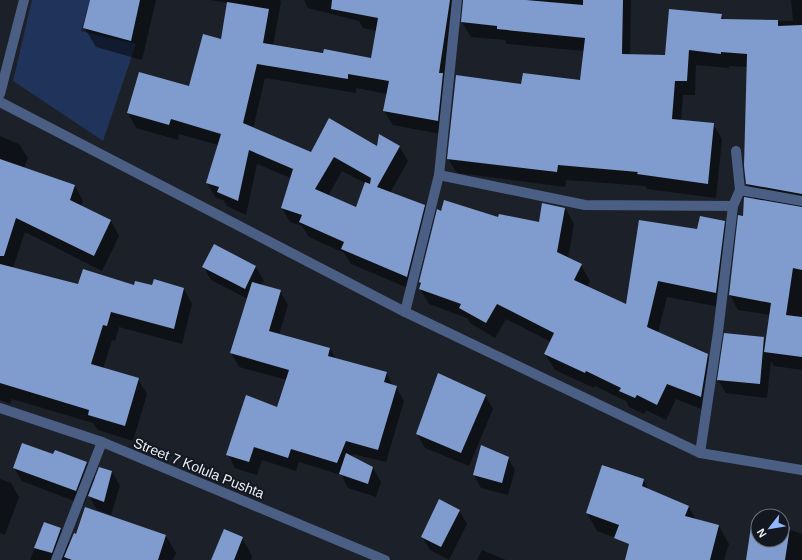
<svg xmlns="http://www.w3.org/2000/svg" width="802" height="560" viewBox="0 0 802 560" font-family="Helvetica,sans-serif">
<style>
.green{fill:#20335a}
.shadow{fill:#0007;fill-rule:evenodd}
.building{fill:#809bcd;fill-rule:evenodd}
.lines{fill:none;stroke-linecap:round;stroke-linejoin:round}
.minor{stroke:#4b5e83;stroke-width:10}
.labels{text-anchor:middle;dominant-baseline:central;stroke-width:4;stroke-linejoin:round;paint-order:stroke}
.street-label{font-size:14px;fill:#eceff6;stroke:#121720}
</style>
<rect width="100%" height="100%" fill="#1c2029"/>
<polygon class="green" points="32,0 90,0 81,31 136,44 103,141 13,81"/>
<g class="shadow">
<polygon points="91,0 156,0 142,60 96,47 84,27"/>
<path d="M210 0H280L281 2 273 45 372 59 377 31 363 28 359 21 308 8 304 0H631L630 55 666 56 721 15 724 20 793 21 791 0H802V370L774 366 771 361 767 398 726 393 718 380 764 338 766 342 770 315 738 310 730 295 744 217 756 201 747 184 748 67 729 66V68L696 65 695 95H683L681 121 713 124 722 139 716 198 647 189 645 186 566 180 565 187 457 173 448 159 522 85 581 81 584 51 507 44 505 40 471 37 462 22 463 8 458 14 446 135 393 125 384 111 387 94 356 88V93L265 78 253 129 311 153 399 146 408 161 390 193 424 206 433 220 415 291 351 264 344 253 309 237 302 226 290 222 282 208 291 178 257 164 246 215 227 206 223 200 216 198 207 183 218 145 179 134 178 140 136 128 128 113 190 88 222 40 228 3ZM342 171 365 183 357 208 328 196Z"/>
<polygon points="0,136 19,144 28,158 24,168 75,186 83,201 81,206 111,221 119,236 102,271 25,232 13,268 79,285 184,289 192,304 182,344 119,327 115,341 112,340 103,369 138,379 147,394 133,441 98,430 93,423 12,399 10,404 0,400"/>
<polygon points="565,208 574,224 568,259 581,265 590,281 587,288 627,306 698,231 724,222 733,238 725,308 667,297 658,333 707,355 717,371 709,412 676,399 666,420 646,410 644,414 629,407 626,401 595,386 594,388 555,370 545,354 551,342 506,319 495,338 470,323 467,318 429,304 420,289 422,285 420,282 499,218 540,223"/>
<polygon points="214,246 256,267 264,281 261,285 280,291 288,305 279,335 330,349 336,359 386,373 393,386 396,387 404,401 386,462 353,454 352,457 373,468 381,482 376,497 348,488 341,475 299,462 296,471 262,460 257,475 235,468 228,454 277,408 287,380 239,367 231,353 248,299 211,280 204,267"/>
<polygon points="485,395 493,409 469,466 425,448 417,434"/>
<polygon points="508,458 515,470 508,495 481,488 474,475"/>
<polygon points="87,463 96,479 112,472 120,486 111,515 97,510 88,494 84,505 22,481 14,468"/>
<polygon points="0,479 11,483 19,497 5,535 0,533"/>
<polygon points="643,480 649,490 689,507 696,520 719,526 729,544 724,560 626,560 637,519 619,539 597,531 587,513"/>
<polygon points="86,509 166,536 176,553 173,560 30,560 44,523 61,529 70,545 77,535"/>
<polygon points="459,510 467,524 449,560 430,550 422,537"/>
<polygon points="758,522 758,540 782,540 782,526 789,528 791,530 802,534 802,560 747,560"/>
<polygon points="242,538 252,556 251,560 211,560"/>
<polygon points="482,550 506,560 477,560"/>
</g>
<g class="building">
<polygon points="90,0 140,0 131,41 83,28"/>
<path d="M332 0H450L439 73H443L438 121 383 111 389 81 348 74V79L257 64 243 123 311 152 329 118 377 146 379 134 400 146 377 187 425 205 407 277 341 249 344 242 299 222 302 215 281 208 293 169 249 150 238 201 217 192 219 187 206 183 221 134 171 119 169 125 127 113 139 72 189 86 203 34 221 39 227 2 269 9 263 43 323 53 324 49 371 58 378 18 331 9ZM334 157 371 178 370 184 365 182 356 207 315 189Z"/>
<polygon points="463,0 526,0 583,5 583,0 623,0 622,54 665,55 669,9 722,14 721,19 778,20 778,26 802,25 802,194 746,184 744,166 747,54 721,52 721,54 689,50 687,81 675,81 672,119 714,123 708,184 637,174 638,172 558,165 557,172 447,159 456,75 521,84 523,73 580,80 585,38 497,29 497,26 461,22"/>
<polygon points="0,159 75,185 70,200 111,220 94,256 16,218 4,256 0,256"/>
<polygon points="744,197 802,207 802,270 793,268 786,315 802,317 802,357 764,352 771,303 729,295 738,215 743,216"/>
<polygon points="444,200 498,217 499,214 539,222 542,203 565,208 557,252 582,264 574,280 626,304 639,220 697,229 700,216 725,221 716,293 658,281 647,327 708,354 701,397 667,384 657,405 637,395 635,398 619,391 621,388 586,371 585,373 544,354 554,333 497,304 486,323 459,308 461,304 419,289 421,283 419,282 437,209 441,211"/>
<polygon points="214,244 256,266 245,289 202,267"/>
<polygon points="0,264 78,284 83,269 134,285 135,281 152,285 154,279 184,288 174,329 111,312 107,326 103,325 91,364 139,378 125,426 88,415 89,410 0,383"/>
<polygon points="252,282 281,290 269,331 330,348 328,356 387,372 384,382 397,386 378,450 346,441 337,463 291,449 288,458 254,447 249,462 226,455 246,395 277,407 289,370 230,353"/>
<polygon points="724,333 764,337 760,384 717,380"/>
<polygon points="438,373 486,395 461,453 416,434"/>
<polygon points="22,443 53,454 55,450 87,462 76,491 13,468"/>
<polygon points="481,445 509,457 502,483 473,475"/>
<polygon points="346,453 373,467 368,484 339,474"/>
<polygon points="602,465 644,479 642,486 689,506 685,516 719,525 710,560 625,560 629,544 614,538 619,525 586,513"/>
<polygon points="99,467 112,471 104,502 88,496"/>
<polygon points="439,499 460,510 441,547 421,537"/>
<polygon points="85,507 166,535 158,560 72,560 64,557 74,533 76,534"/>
<polygon points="752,520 758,521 758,540 782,540 782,525 790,527 785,560 746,560"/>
<polygon points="44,522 61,528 52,553 34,548"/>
<polygon points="224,529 243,537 234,560 211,560"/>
</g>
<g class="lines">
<g class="minor">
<polyline points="0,94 24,0"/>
<polyline points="0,102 405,312 700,453 802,470"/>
<polyline points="439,175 585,205 733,206"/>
<polyline points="740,190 802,201"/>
<polyline points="405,312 439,175 457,0"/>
<polyline points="0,408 102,442 385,560"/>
<polyline points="700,453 718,332 733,206 740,190 736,151"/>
<polyline points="56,560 102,442"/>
</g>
</g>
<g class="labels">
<g class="street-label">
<text transform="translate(199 468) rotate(22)">Street 7 Kolula Pushta</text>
</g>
</g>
<g transform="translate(770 528) rotate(239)"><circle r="19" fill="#121720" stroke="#696d76"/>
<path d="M0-3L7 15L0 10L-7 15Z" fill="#93b7fd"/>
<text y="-6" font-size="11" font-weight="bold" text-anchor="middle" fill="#eceff6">N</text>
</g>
</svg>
